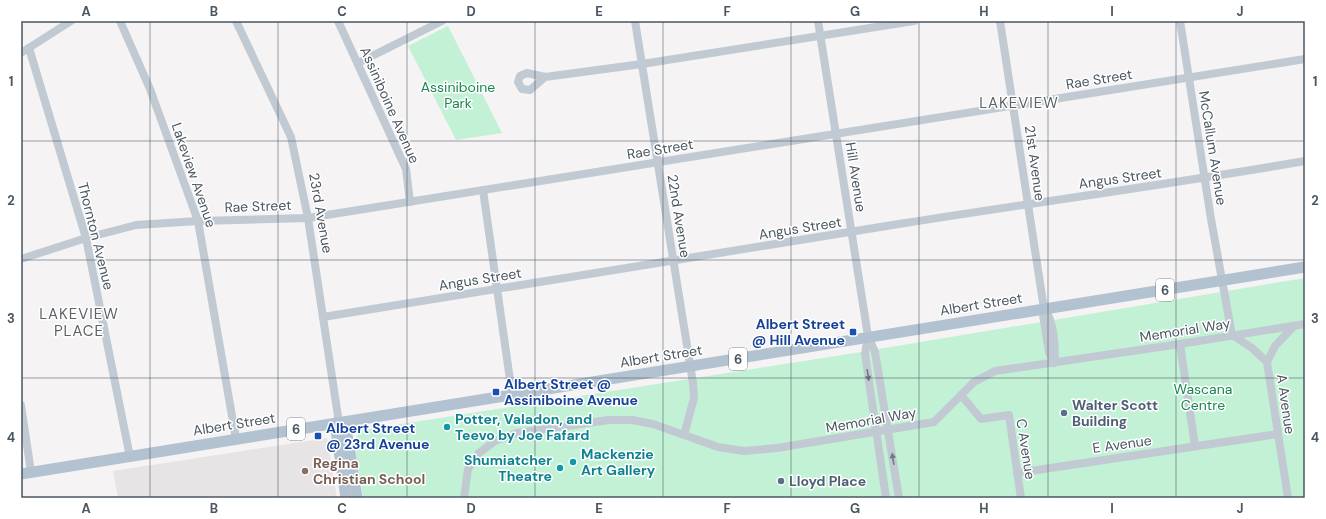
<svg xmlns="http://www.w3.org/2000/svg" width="1326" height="519" viewBox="0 0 1326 519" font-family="'DM Sans',sans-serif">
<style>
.education{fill:#e6e4e5}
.green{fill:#c3f1d5}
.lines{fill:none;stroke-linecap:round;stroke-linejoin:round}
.minor{stroke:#c1cad2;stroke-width:8}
.major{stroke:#b3c2d1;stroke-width:11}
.oneway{fill:#6e7983}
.grid{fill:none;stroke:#4a5661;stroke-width:1;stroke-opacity:0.55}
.transit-dot{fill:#1a4fb4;stroke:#fff;stroke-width:1.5}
.service-dot{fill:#5c6f8a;stroke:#fff;stroke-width:1.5}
.culture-dot{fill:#0f9aa8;stroke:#fff;stroke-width:1.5}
.education-dot{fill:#8d6e63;stroke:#fff;stroke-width:1.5}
.labels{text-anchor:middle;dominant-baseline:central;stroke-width:3;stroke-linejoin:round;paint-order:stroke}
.shield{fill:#fff;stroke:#808990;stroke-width:1}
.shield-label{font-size:13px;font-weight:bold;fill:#4a5661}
.street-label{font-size:14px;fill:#4a5661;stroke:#fff}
.park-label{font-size:14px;fill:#17864f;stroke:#fff}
.transit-label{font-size:14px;font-weight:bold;fill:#164399;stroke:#fff;text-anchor:start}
.service-label{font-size:14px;font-weight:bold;fill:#4e5e75;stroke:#fff;text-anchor:start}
.culture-label{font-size:14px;font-weight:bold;fill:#0d838f;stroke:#fff;text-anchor:start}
.education-label{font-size:14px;font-weight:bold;fill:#785e54;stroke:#fff;text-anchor:start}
.neighbourhood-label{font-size:15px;letter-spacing:1px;fill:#5f6368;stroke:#fff}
.neatline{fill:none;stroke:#4a5661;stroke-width:1.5}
.grid-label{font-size:13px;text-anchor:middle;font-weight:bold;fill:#4a5661}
</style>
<rect width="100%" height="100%" fill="#f5f3f3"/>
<polygon class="education" points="327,438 337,498 118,498 113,471"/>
<g class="green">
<polygon points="448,26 502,133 456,140 408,46"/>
<polygon points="1305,278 1305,498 363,498 353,440 363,430 855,353"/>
</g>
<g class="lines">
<g class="minor">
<polyline points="120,21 150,89 198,221 236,439"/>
<polyline points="236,21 291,137 308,218 339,423"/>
<polyline points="338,21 406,169 410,202"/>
<polyline points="635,21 693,383 694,398 684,435"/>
<polyline points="818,21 868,336 875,352 899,498"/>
<polyline points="1000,21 1044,309 1043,315 1049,352 1054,363"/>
<polyline points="1180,21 1211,219 1232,335 1252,348 1267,362"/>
<polyline points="29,48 86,238 130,457"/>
<polyline points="21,53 71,21"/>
<polyline points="358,63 442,21"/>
<polyline points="545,77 530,90 522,89 518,82 520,76 527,73 545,77 642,64 914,21"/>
<polyline points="483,190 512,394"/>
<polyline points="21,259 86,238 136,225 198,221 308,218 1305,59"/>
<path d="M1044 309C1054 319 1056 350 1054 363"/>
<path d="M323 317C517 287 711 255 905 223 1038 202 1172 184 1305 161"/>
<polyline points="868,336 865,354 886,498"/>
<polyline points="1180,344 1195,446"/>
<polyline points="961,395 981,419 1009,415 1021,498"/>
<polyline points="21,405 31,472"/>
<polyline points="1017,473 1278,434"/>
<polyline points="464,498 468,469 479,453 495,441 517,433 609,420 632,420 653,424 718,447 744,451 777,448 934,422 974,382 995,371 1180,344 1305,324"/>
<polyline points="1288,498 1267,362 1275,346 1294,326"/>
</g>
<g class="major">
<polyline points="345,422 357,498"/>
<polyline points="335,423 346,498"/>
<polyline points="21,474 1305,267"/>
</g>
</g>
<defs><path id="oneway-solid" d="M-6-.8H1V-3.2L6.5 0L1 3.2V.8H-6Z"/></defs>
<g class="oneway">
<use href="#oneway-solid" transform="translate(868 375) rotate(81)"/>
<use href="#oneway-solid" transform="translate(893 459) rotate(-99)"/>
</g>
<path class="grid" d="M150 21V498M278 21V498M407 21V498M535 21V498M663 21V498M791 21V498M919 21V498M1048 21V498M1176 21V498M21 141H1305M21 260H1305M21 378H1305"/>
<g class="transit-dot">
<rect x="849" y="328" width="8" height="8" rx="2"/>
<rect x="492" y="388" width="8" height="8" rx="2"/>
<rect x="314" y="432" width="8" height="8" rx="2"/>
</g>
<g class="service-dot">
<circle cx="1064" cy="413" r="4"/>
<circle cx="781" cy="481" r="4"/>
</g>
<g class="culture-dot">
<circle cx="447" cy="427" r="4"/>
<circle cx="573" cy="462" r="4"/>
<circle cx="560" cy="468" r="4"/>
</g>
<circle class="education-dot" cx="305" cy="471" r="4"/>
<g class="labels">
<g class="shield">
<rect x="1156" y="279" width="18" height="22" rx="3"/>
<rect x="729" y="348" width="18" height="22" rx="3"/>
<rect x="287" y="418" width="18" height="22" rx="3"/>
</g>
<g class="shield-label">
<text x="1165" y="290">6</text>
<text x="738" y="359">6</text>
<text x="296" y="429">6</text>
</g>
<g class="street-label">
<text transform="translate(1099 79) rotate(-9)">Rae Street</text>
<text transform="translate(390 105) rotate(66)">Assiniboine Avenue</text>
<text transform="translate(1213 148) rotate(81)">McCallum Avenue</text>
<text transform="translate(660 149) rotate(-9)">Rae Street</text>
<text transform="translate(1035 163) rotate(82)">21st Avenue</text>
<text transform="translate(194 175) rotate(71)">Lakeview Avenue</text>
<text transform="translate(856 177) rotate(81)">Hill Avenue</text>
<text transform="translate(1120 178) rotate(-8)">Angus Street</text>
<text transform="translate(258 206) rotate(-2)">Rae Street</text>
<text transform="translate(321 213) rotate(80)">23rd Avenue</text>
<text transform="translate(679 216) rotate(81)">22nd Avenue</text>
<text transform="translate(800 228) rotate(-9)">Angus Street</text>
<text transform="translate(96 236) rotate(76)">Thornton Avenue</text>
<text transform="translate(480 279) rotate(-9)">Angus Street</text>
<text transform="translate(981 304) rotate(-9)">Albert Street</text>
<text transform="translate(1185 330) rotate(-9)">Memorial Way</text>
<text transform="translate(661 356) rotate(-9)">Albert Street</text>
<text transform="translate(1286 404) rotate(82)">A Avenue</text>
<text transform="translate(871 420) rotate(-10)">Memorial Way</text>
<text transform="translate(234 424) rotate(-9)">Albert Street</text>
<text transform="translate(1122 444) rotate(-8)">E Avenue</text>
<text transform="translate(1026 449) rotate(81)">C Avenue</text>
</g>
<g class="park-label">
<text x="458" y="87">Assiniboine<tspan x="458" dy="16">Park</tspan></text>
<text x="1203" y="389">Wascana<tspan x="1203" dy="16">Centre</tspan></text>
</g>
<g class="transit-label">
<text x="845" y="324" text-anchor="end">Albert Street<tspan x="845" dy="16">@ Hill Avenue</tspan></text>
<text x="504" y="384">Albert Street @<tspan x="504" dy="16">Assiniboine Avenue</tspan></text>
<text x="326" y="428">Albert Street<tspan x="326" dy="16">@ 23rd Avenue</tspan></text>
</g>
<g class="service-label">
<text x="1072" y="405">Walter Scott<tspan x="1072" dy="16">Building</tspan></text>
<text x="789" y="481">Lloyd Place</text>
</g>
<g class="culture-label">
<text x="455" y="419">Potter, Valadon, and<tspan x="455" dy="16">Teevo by Joe Fafard</tspan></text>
<text x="581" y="454">Mackenzie<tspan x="581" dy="16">Art Gallery</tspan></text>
<text x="552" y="460" text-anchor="end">Shumiatcher<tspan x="552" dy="16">Theatre</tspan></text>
</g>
<g class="education-label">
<text x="313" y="463">Regina<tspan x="313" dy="16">Christian School</tspan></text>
</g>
<g class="neighbourhood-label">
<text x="1019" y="103">LAKEVIEW</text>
<text x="79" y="314">LAKEVIEW<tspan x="79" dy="17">PLACE</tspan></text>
</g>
</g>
<rect width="1326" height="519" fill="none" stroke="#ffffff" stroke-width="44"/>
<rect x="22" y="22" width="1282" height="475" class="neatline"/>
<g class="grid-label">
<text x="86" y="16">A</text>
<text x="214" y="16">B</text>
<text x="342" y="16">C</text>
<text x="471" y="16">D</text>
<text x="599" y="16">E</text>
<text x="727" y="16">F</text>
<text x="855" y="16">G</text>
<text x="984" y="16">H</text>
<text x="1112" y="16">I</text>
<text x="1240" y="16">J</text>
<text x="11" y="86">1</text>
<text x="1315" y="86">1</text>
<text x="11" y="205">2</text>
<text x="1315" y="205">2</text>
<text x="11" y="323">3</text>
<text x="1315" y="323">3</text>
<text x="11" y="442">4</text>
<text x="1315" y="442">4</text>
<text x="86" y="513">A</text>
<text x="214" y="513">B</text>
<text x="342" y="513">C</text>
<text x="471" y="513">D</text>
<text x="599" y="513">E</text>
<text x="727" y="513">F</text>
<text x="855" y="513">G</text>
<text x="984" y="513">H</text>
<text x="1112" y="513">I</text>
<text x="1240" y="513">J</text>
</g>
</svg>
